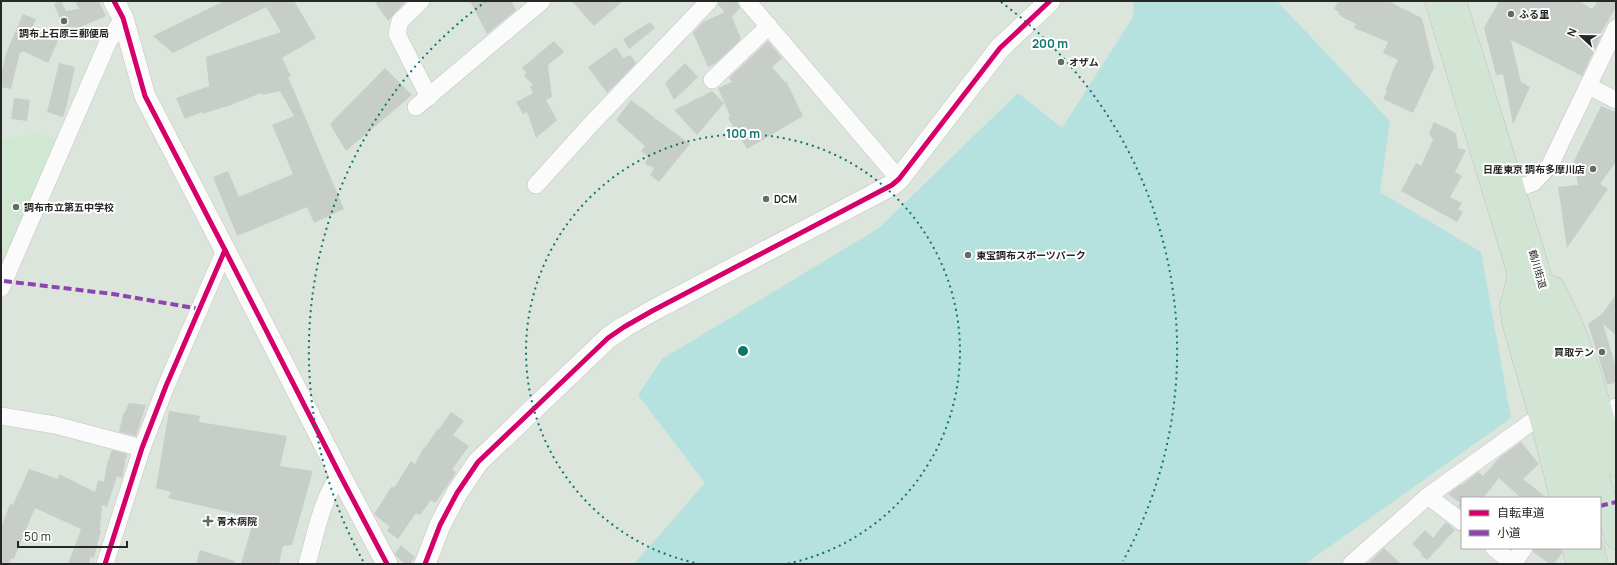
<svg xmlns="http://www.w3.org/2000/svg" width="1617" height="565" viewBox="0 0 1617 565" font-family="Manrope,'Noto Sans JP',sans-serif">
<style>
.education{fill:#d0e8d1}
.green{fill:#b5e1de}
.building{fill:#c7cec7}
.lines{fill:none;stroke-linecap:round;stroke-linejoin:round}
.minor-casing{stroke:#c2c2c1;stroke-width:18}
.tertiary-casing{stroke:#c2c2c1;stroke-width:22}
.primary-casing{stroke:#bfc2bf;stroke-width:23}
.minor{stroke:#fafbfa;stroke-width:17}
.tertiary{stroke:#fafbfa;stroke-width:21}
.primary{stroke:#d2e4d4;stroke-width:22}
.quiet{stroke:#8e44ad;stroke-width:4;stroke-dasharray:8 4;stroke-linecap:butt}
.cycleway-casing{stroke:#fff;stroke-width:8}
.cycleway{stroke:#d6006c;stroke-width:5}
.ring{fill:none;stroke:#0f766e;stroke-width:2;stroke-dasharray:2 4}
.poi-dot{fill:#666a66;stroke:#fff;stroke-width:1.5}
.labels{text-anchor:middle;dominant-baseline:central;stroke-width:4;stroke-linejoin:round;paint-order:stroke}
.poi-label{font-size:10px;font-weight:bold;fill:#272727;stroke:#fff;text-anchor:start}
.street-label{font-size:10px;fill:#272727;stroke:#fff}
.centre{fill:#0f766e;stroke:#fff;stroke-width:2}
.ring-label{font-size:12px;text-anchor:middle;font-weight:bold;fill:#0f766e;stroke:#fff;stroke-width:4;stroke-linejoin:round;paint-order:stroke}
</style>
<rect width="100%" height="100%" fill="#dce5dc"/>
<polygon class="education" points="39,133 61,140 1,274 1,141"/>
<polygon class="green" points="1134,1 1277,1 1390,121 1380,192 1481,252 1511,418 1305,564 634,564 705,483 638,395 662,359 879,228 1018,93 1062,128 1133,17"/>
<g class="building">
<polygon points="61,1 66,11 79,9 75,1 99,1 106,16 76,29 78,32 67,36 54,4"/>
<polygon points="224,1 294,1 316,38 282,58 291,76 288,77 344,209 314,223 307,207 237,236 213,177 228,171 239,197 293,174 272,125 294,116 280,91 262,95 261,93 231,105 202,114 202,112 185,119 176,98 209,86 206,57 281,32 266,7 173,53 153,36"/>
<polygon points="374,1 406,1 388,21"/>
<polygon points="470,1 511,1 516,10 487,34"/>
<polygon points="572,1 623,1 594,26"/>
<polygon points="719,1 737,1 740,8 732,17 741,39 716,63 708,67 693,33 703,22 725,12 718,5"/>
<polygon points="1338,1 1388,1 1422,18 1434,68 1413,113 1383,99 1387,91 1385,91 1391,77 1390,77 1398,60 1383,53 1388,42 1354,28 1356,24 1344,18 1338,14 1339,12 1334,9"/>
<polygon points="1499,1 1579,1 1592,9 1598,1 1616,1 1616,7 1601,33 1602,34 1582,76 1511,40 1521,82 1530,87 1513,124 1503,74 1496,75 1484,28"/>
<polygon points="23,14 36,19 32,29 58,41 48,63 23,51 22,53 20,52 11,89 1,87 1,77 6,53"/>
<polygon points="650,22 655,28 629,49 623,39"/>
<polygon points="554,41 564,52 548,65 552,97 546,100 557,120 536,138 527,112 523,114 516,102 533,93 530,87 533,85 524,76 526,72 522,68"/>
<polygon points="768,41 782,58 772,67 785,82 786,81 803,116 747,149 728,118 730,116 718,88 732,82 729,78"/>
<polygon points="616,47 623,58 630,55 636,63 607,93 588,67"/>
<polygon points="59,63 75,67 67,104 63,117 47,112"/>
<polygon points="685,63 698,77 674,100 665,83"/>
<polygon points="385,68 412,95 346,151 330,124"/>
<polygon points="712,91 724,103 697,135 674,110"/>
<polygon points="14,98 30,100 27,121 11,119"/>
<polygon points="631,100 655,118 654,120 656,119 690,144 659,182 650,175 654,168 645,164 648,157 641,151 645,146 616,120"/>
<polygon points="1601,106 1616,112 1616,162 1600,184 1608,189 1567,248 1558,187 1578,185 1574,161"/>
<polygon points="1434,122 1456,133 1458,148 1466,150 1455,172 1462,176 1450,197 1462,203 1458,209 1463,212 1457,222 1401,191 1416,163 1421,166 1433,140 1429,133"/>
<polygon points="1616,295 1616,335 1603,324 1616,367 1616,382 1607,385 1588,324 1602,314"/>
<polygon points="129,403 146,405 136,436 119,432 123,414 124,414"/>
<polygon points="169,411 200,416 199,422 287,436 280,466 313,471 292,545 283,546 279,564 241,564 254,518 168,498 171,492 156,488"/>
<polygon points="451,412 464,421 453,435 469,446 452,470 456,472 453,477 435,503 431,500 420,515 416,513 398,539 387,531 390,527 374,514 392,486 394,488 411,461 415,464 424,447 425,448 438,428 439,429"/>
<polygon points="1521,442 1539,464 1523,479 1547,498 1521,498 1499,478 1483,498 1462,498 1462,509 1458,506 1460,503 1448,494 1461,484 1462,485 1478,472 1483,476 1500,457"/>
<polygon points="112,450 127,454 127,458 126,457 122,478 117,476 107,507 102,505 100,530 101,530 94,558 90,557 89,564 68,564 81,529 35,508 14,559 11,558 10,564 1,564 1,528 10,504 13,505 29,469 58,479 59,474 95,492 98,480 104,482 107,464"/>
<polygon points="1446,522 1455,530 1427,560 1421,555 1422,553 1412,544 1425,530 1433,538"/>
<polygon points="401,545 415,557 410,564 405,564 398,558 395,554"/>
<polygon points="1384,548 1401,564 1368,564"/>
<polygon points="1534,548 1561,548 1562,553 1554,564 1550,564 1533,552"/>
<polygon points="200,550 235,561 235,564 196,564"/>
</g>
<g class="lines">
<g class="minor-casing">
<g id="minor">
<polyline points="421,1 400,21 397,34 429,97"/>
<polyline points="747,1 899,179"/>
<polyline points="712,80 769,26"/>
<polyline points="1588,86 1616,100"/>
<polyline points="416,107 542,1"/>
<polyline points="536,185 593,122 709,1"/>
<polyline points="1514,189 1533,183 1550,165 1616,28"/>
<polyline points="1,288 108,42 123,18"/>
<polyline points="1,416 55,425 142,448"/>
<polyline points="1604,420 1616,407"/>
<polyline points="1428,496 1462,522"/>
<polyline points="1494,548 1513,563"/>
<polyline points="105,564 142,448 166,386 225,250"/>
<path d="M307 564C315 537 322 497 340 475"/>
<polyline points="1351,564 1428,496 1540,416"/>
<polyline points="1513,564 1524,548"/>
</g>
</g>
<g class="tertiary-casing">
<g id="tertiary">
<polyline points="114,1 123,18 145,96 225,250 340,475 387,564"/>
<polyline points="425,564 440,525 457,493 478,462 608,338 624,327 652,311 892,185 899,179 1000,48 1050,1"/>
</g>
</g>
<g class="primary-casing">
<g id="primary">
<polyline points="1436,1 1556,397 1582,498"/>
<polyline points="1455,1 1533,251 1616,538"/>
<polyline points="1518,273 1516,288 1511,305 1513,322 1540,416 1561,498"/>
<path d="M1553 287C1584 342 1600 405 1616 466"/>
<polyline points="1573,548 1578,564"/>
<polyline points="1593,548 1597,564"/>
</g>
</g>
<use href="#minor" class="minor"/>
<use href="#tertiary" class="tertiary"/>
<use href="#primary" class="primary"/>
<g class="quiet">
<polyline points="4,281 113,294 200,309"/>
<polyline points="1600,506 1616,502"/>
</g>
<g class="cycleway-casing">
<g id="cycleway">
<polyline points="114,1 123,18 145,96 225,250 340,475 387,564"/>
<polyline points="105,564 142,448 166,386 225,250"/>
<polyline points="425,564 440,525 457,493 478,462 608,338 624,327 652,311 892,185 899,179 1000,48 1050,1"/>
</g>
</g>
<use href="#cycleway" class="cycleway"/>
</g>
<g class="ring">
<path d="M700 564A217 217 0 1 1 786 564"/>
<path d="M363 561A434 434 0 0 1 485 2M1001 2A434 434 0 0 1 1123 561"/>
</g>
<g class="poi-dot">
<circle cx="1511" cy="14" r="4"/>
<circle cx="64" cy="21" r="4"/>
<circle cx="1061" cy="62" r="4"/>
<circle cx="1593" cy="169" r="4"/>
<circle cx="766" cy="199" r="4"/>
<circle cx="16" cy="207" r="4"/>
<circle cx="968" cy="255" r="4"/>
<circle cx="1602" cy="352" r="4"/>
<path d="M206 515h4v4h4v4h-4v4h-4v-4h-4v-4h4z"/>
</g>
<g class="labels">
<g class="poi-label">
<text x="1519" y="14">ふる里</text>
<text x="64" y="33" text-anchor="middle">調布上石原三郵便局</text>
<text x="1069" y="62">オザム</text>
<text x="1585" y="169" text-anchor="end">日産東京 調布多摩川店</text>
<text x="774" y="199">DCM</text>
<text x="24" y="207">調布市立第五中学校</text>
<text x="976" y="255">東宝調布スポーツパーク</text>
<text x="1594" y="352" text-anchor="end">買取テン</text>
<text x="217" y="521">青木病院</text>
</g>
<g class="street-label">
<text transform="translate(1538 269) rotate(74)">鶴川街道</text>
</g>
</g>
<circle cx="743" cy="351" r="6" class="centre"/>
<g class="ring-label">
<text x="1050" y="48">200 m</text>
<text x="743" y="138">100 m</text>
</g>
<rect width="1617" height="565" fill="none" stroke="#272727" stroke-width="4"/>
<rect x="1461" y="497" width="140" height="52" fill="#ffffff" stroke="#a9a9a9"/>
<rect x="1469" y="510" width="20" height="6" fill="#d6006c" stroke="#a9a9a9"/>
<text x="1497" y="517" font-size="12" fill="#272727">自転車道</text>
<rect x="1469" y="530" width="20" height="6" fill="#8e44ad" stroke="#a9a9a9"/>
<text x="1497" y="537" font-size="12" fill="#272727">小道</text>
<g transform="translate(1581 36) rotate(292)" stroke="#ffffff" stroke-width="3" paint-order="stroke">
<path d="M0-3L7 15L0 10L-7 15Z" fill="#272727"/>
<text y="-6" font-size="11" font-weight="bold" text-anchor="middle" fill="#272727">N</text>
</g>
<path d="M18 541v6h109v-6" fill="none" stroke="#272727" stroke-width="2"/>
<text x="24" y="541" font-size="12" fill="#272727" stroke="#ffffff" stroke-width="3" paint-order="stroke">50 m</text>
</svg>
